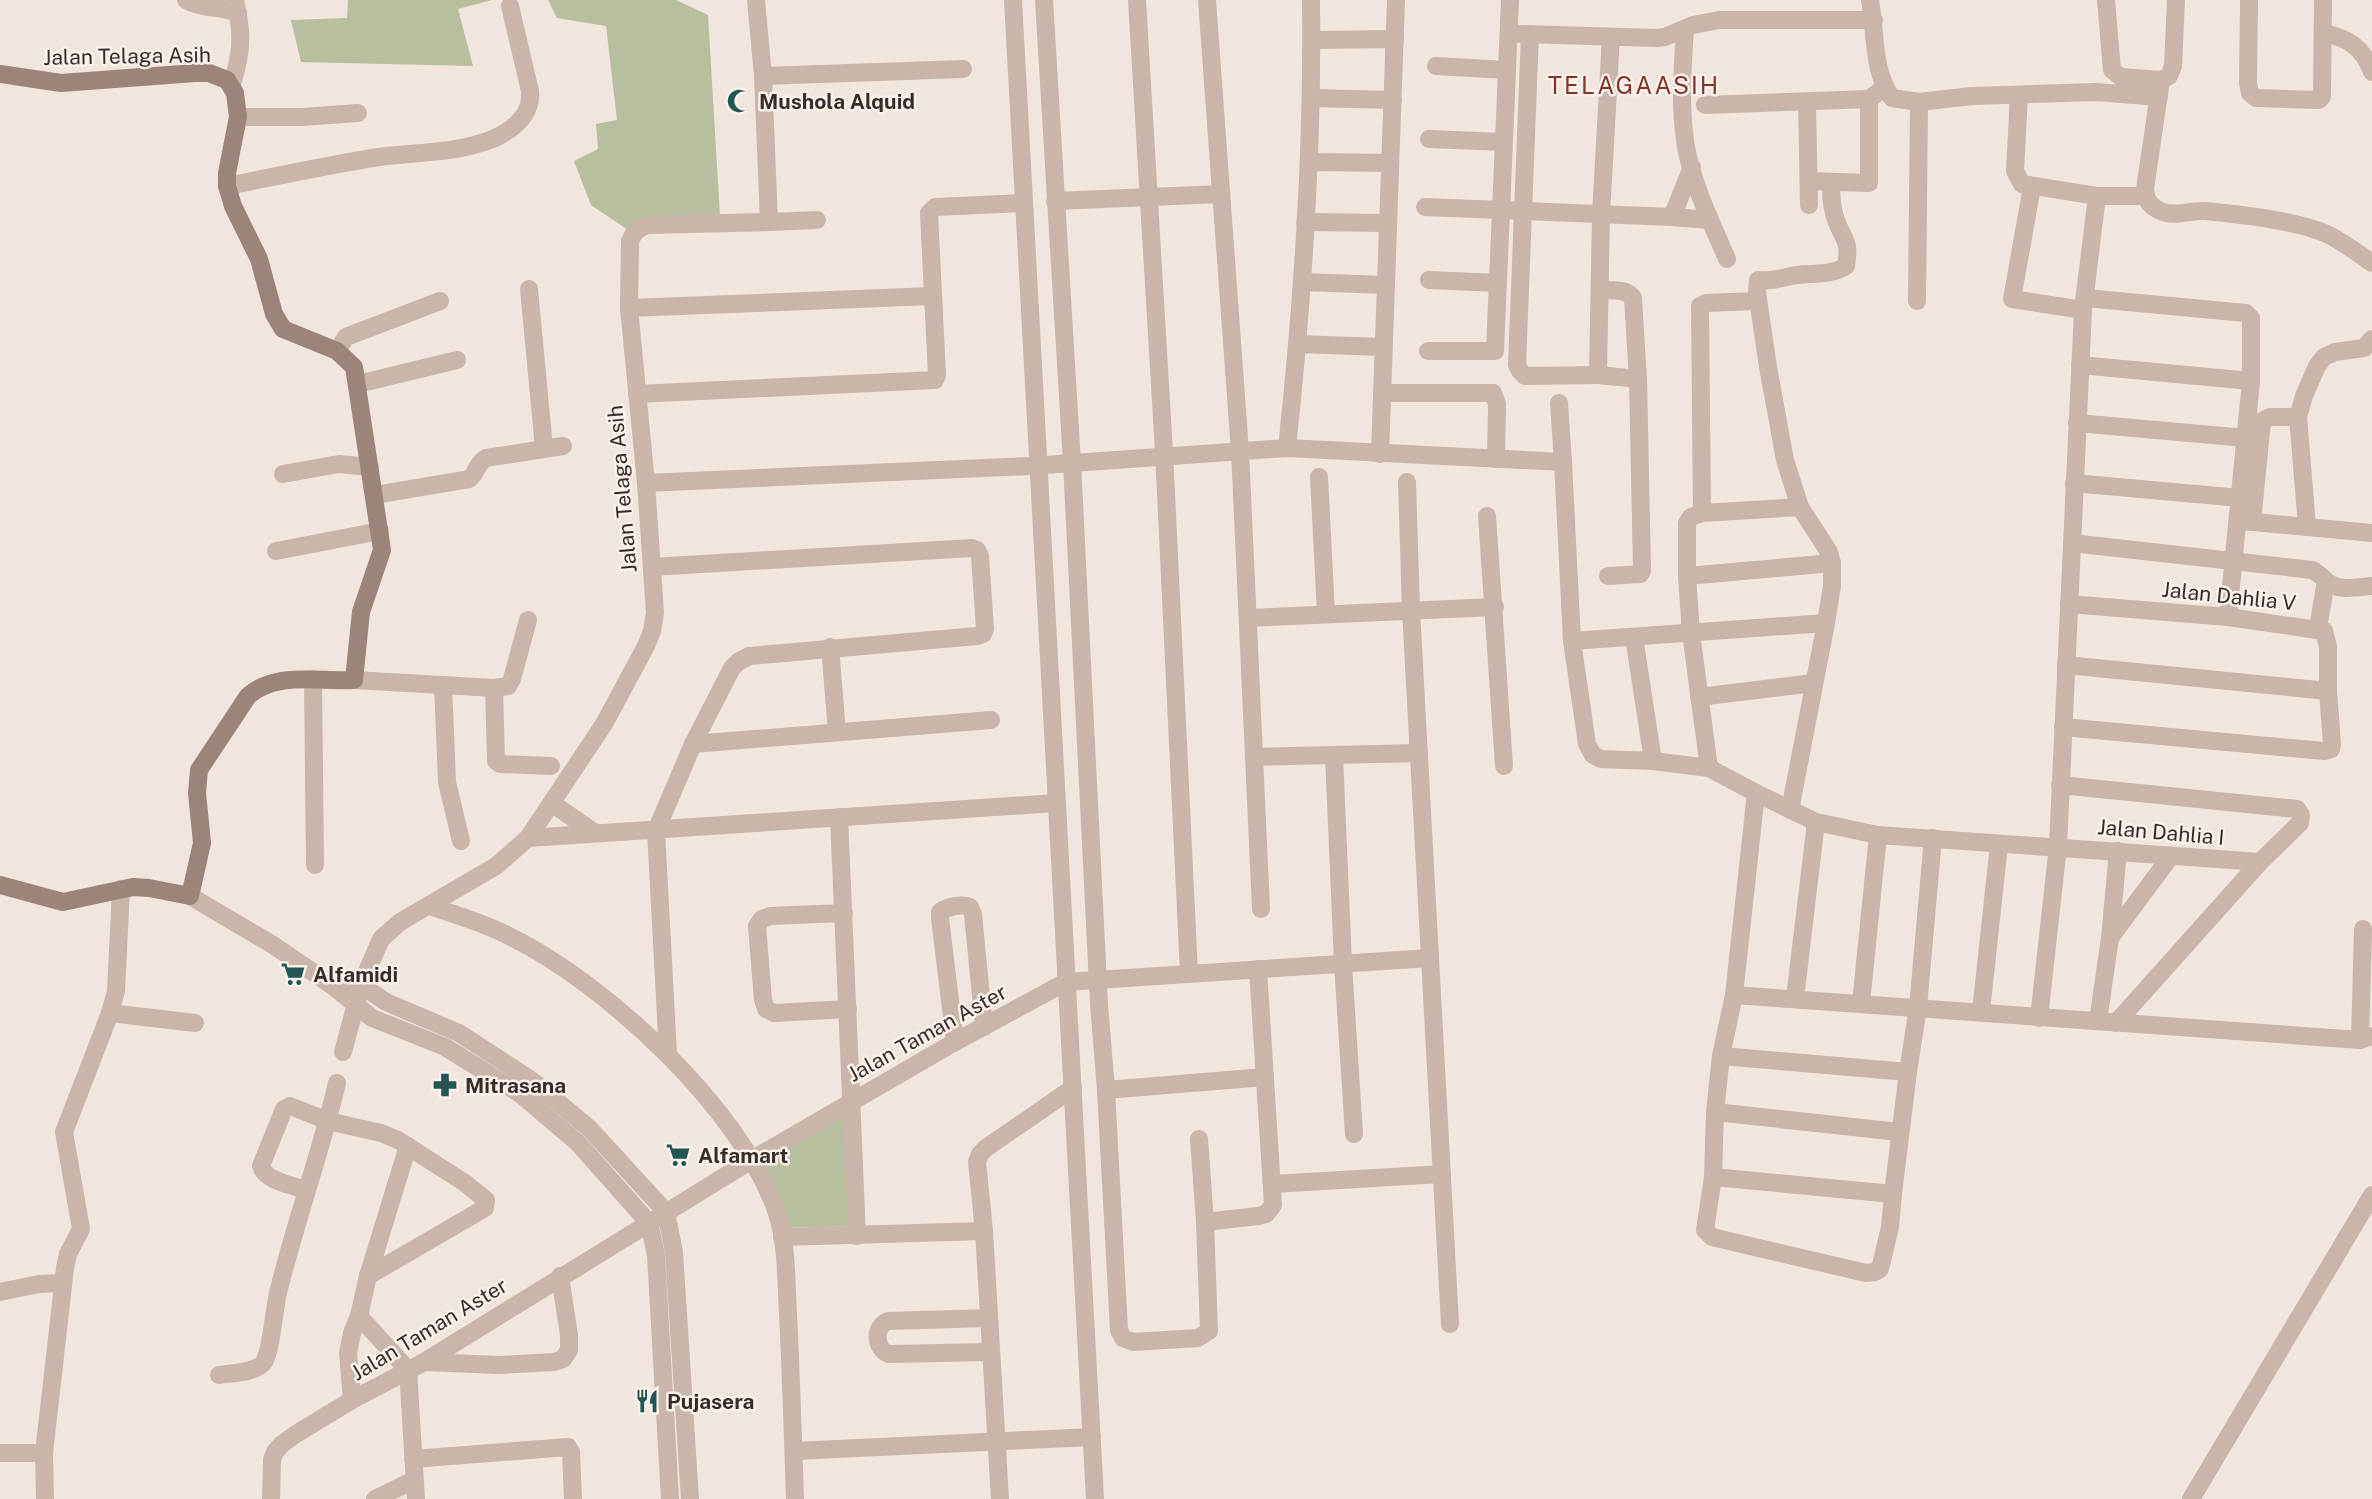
<svg xmlns="http://www.w3.org/2000/svg" width="2372" height="1499" viewBox="0 0 2372 1499" font-family="'Public Sans',sans-serif">
<style>
.green{fill:#b7bf9e}
.lines{fill:none;stroke-linecap:round;stroke-linejoin:round}
.street{stroke:#c9b5aa;stroke-width:18}
.secondary{stroke:#9c847b;stroke-width:18}
.labels{text-anchor:middle;dominant-baseline:central;stroke-width:5;stroke-linejoin:round;paint-order:stroke}
.street-label{font-size:21px;fill:#362c29;stroke:#f9f1ea}
.poi-label{font-size:21px;font-weight:bold;fill:#362c29;stroke:#f9f1ea;text-anchor:start}
.quarter-label{font-size:24px;letter-spacing:2px;fill:#813427;stroke:#f9f1ea}
</style>
<rect width="100%" height="100%" fill="#f1e6dd"/>
<g class="green">
<polygon points="348,0 492,0 458,9 473,66 301,62 291,20 347,18"/>
<polygon points="548,0 676,0 708,15 720,216 634,234 591,205 574,161 598,149 596,124 617,120 606,26 557,18"/>
<polygon points="849,1104 853,1226 783,1228 757,1161"/>
</g>
<g class="lines">
<g class="street">
<path d="M186 0C201 9 221 6 238 13"/>
<polyline points="1013,0 1095,1499"/>
<polyline points="1044,0 1072,463 1099,1004 1106,1090 1119,1330 1123,1338 1133,1342 1198,1338 1209,1331 1205,1222 1199,1139"/>
<polyline points="1137,0 1164,452 1189,973"/>
<polyline points="1207,0 1240,451 1261,909"/>
<path d="M1870 0C1876 32 1872 71 1892 98L1919 102 1972 96 2096 92 2159 97"/>
<polyline points="2106,0 2112,70 2121,77 2161,80 2169,76 2173,66 2176,0"/>
<polyline points="2249,0 2248,83 2250,93 2256,98 2319,100 2322,97 2323,0"/>
<path d="M1685 29C1683 63 1680 98 1684 132 1688 176 1710 219 1727 259"/>
<path d="M2323 33C2348 38 2363 47 2372 72"/>
<polyline points="1520,34 1657,38 1665,37 1693,25 1719,20 1874,20"/>
<polyline points="1530,34 1517,365 1520,371 1525,376 1598,375 1601,214 1611,37"/>
<polyline points="1312,40 1395,39"/>
<polyline points="1436,66 1507,70"/>
<polyline points="763,76 963,69"/>
<path d="M2161 80 2145 189C2145 201 2152 208 2163 212 2176 217 2191 210 2205 211 2237 214 2298 221 2327 234 2343 242 2358 253 2372 263"/>
<path d="M232 85C242 50 243 35 235 0"/>
<polyline points="2019,95 2015,171 2022,184 2097,196 2145,196"/>
<polyline points="1311,98 1393,100"/>
<polyline points="1807,102 1809,205"/>
<polyline points="1705,105 1869,99 1884,88"/>
<polyline points="238,117 302,117 358,113"/>
<polyline points="1429,139 1504,142"/>
<polyline points="1309,162 1390,163"/>
<polyline points="1809,181 1869,183 1869,99"/>
<path d="M227 186C278 176 328 165 379 157 417 152 460 153 495 138 516 128 532 114 530 91L510 6"/>
<polyline points="2032,187 2012,299 2083,310"/>
<polyline points="1055,201 1221,194"/>
<polyline points="1425,207 1672,217 1710,220"/>
<polyline points="1672,217 1692,167"/>
<polyline points="769,222 817,220"/>
<polyline points="1305,222 1388,223"/>
<polyline points="1429,280 1498,283"/>
<polyline points="1302,282 1386,285"/>
<polyline points="529,289 544,448"/>
<path d="M1601 290C1612 291 1627 288 1633 298L1638 379 1642 571 1640 574 1608 576"/>
<polyline points="2085,298 2246,313 2251,318 2251,381 2228,617"/>
<polyline points="1917,301 1919,102"/>
<polyline points="629,308 932,296"/>
<polyline points="1298,344 1383,347"/>
<polyline points="337,351 346,337 440,301"/>
<polyline points="1428,351 1495,351 1510,0"/>
<polyline points="2080,365 2251,381"/>
<polyline points="1598,375 1638,379"/>
<polyline points="358,384 457,360"/>
<polyline points="1382,393 1493,393 1497,404 1496,459"/>
<polyline points="637,394 935,380 937,375 929,213 935,207 1023,203"/>
<polyline points="1559,403 1563,462"/>
<polyline points="2077,423 2246,438"/>
<path d="M1287 448C1303 299 1313 150 1311 0"/>
<polyline points="1380,454 1396,0"/>
<polyline points="283,474 339,464 370,467"/>
<polyline points="1319,477 1326,614"/>
<polyline points="1407,482 1411,610 1450,1324"/>
<polyline points="646,483 1030,466 1287,448 1563,462 1572,641 1587,744 1593,755 1601,759 1653,761 1709,768 1756,793 1816,822 1878,835 2260,862"/>
<polyline points="2074,483 2240,498"/>
<path d="M374 495 469 479C477 473 476 464 486 458L563 446"/>
<polyline points="1702,513 1700,306 1706,303 1757,301"/>
<polyline points="1487,516 1504,766"/>
<polyline points="2243,521 2372,533"/>
<polyline points="2252,522 2262,421 2270,417 2298,417"/>
<polyline points="2307,526 2298,417 2304,396 2317,366 2324,357 2335,352 2364,348 2372,339"/>
<path d="M2072 543 2312 570C2319 573 2321 576 2326 581 2338 592 2357 587 2372 586"/>
<polyline points="276,551 380,531"/>
<polyline points="652,567 972,548 977,550 980,556 985,629 983,634 977,636 749,656 738,662 732,668 693,744 656,831 668,1054"/>
<polyline points="1687,576 1832,563"/>
<polyline points="1248,618 1495,607"/>
<polyline points="2318,628 2326,581"/>
<polyline points="1634,637 1653,761"/>
<polyline points="1572,641 1826,623"/>
<polyline points="830,647 837,732"/>
<polyline points="2066,665 2328,691"/>
<polyline points="313,679 315,865"/>
<polyline points="354,680 494,688 508,686 512,679 528,620"/>
<polyline points="443,685 447,782 461,841"/>
<polyline points="494,688 496,761 500,764 551,766"/>
<polyline points="1699,697 1814,683"/>
<polyline points="2063,727 2324,751 2331,749 2332,744 2328,691 2328,647 2324,631 2228,617 2069,604"/>
<polyline points="693,744 991,720"/>
<polyline points="1334,755 1343,964 1354,1134"/>
<polyline points="1254,757 1419,753"/>
<polyline points="1709,768 1691,633 1687,576 1687,523 1691,517 1702,513 1800,507"/>
<polyline points="2060,785 2297,809 2301,815 2300,823 2260,862 2116,1023"/>
<polyline points="1756,793 1734,995 1721,1056 1715,1112 1713,1177 1705,1230 1712,1237 1866,1273 1875,1272 1880,1269 1890,1227 1893,1194"/>
<polyline points="553,804 595,833"/>
<path d="M1790 810 1826 623 1832 586V563L1829 552 1800 507 1785 460 1768 367 1757 292 1758 280C1771 281 1779 279 1791 276 1810 272 1829 277 1846 266 1851 238 1842 240 1835 217 1831 205 1831 194 1831 182"/>
<polyline points="839,817 857,1236"/>
<polyline points="528,838 1056,803"/>
<polyline points="190,896 273,945 333,986 372,1018 445,1047 519,1093 578,1143 649,1223 656,1255 670,1499"/>
<path d="M430 906C456 915 484 923 509 936 606 983 742 1110 777 1213 787 1244 786 1281 788 1313 791 1375 793 1437 795 1499"/>
<polyline points="844,913 770,916 762,919 757,926 763,1000 766,1009 774,1013 848,1009"/>
<polyline points="2110,938 2171,856"/>
<polyline points="352,985 361,985 386,1002 459,1033 531,1080 590,1129 666,1212 674,1252 690,1499"/>
<polyline points="1734,995 2360,1040 2372,1036"/>
<polyline points="1795,998 1816,822"/>
<polyline points="1861,1003 1878,835"/>
<polyline points="1981,1011 1999,845"/>
<polyline points="110,1013 195,1023"/>
<polyline points="2039,1018 2058,846 2083,310 2097,196"/>
<polyline points="2098,1021 2110,938 2118,851"/>
<polyline points="2360,1040 2363,929"/>
<path d="M955 1042 940 918V912C948 906 961 904 970 907L973 914 984 1027"/>
<path d="M343 1052 361 985 381 939 400 922 496 866 528 838 604 724 646 646 652 631 655 613 646 483 629 308 630 241C634 232 638 228 648 225L769 222 763 76 756 0"/>
<polyline points="1721,1056 1908,1072"/>
<polyline points="1106,1090 1265,1077"/>
<polyline points="1715,1112 1899,1132"/>
<polyline points="1713,1177 1893,1194 1908,1072 1918,1007 1933,838"/>
<polyline points="1273,1184 1442,1174"/>
<path d="M306 1190C292 1185 265 1181 261 1166L284 1109 290 1106 328 1121 381 1133 398 1140 465 1183 486 1200 485 1208 368 1276"/>
<polyline points="1205,1222 1258,1216 1266,1214 1273,1205 1258,969"/>
<polyline points="782,1237 984,1231"/>
<polyline points="0,1292 39,1284 63,1283"/>
<polyline points="359,1316 408,1370 416,1499"/>
<path d="M989 1318 888 1321C873 1327 875 1349 889 1354L990 1352"/>
<polyline points="424,1362 499,1365 554,1362 563,1359 569,1350 569,1335 560,1276"/>
<path d="M219 1375C231 1373 256 1373 264 1362 272 1349 274 1306 279 1289 296 1220 321 1152 337 1083"/>
<polyline points="352,1400 348,1353 352,1333 359,1316 368,1276 408,1146"/>
<polyline points="794,1451 1092,1437"/>
<polyline points="0,1453 44,1453"/>
<polyline points="413,1459 568,1447 571,1452 573,1499"/>
<polyline points="45,1499 44,1453 65,1268 68,1254 81,1229 64,1132 110,1013 116,991 121,889"/>
<polyline points="271,1499 272,1460 275,1452 282,1444 296,1434 352,1400 424,1362 753,1159 955,1042 1066,982 1430,958"/>
<polyline points="375,1499 414,1480"/>
<polyline points="1000,1499 984,1231 977,1162 980,1154 986,1148 1073,1088"/>
<polyline points="2191,1499 2372,1195"/>
</g>
<path class="secondary" d="M0 74 61 83 195 73H209L227 80 235 93 238 117 227 173V186L233 206 259 259 274 314 283 329 337 351 354 367 382 550 361 612 354 680C319 682 276 671 248 696L199 770 197 793 202 843 190 896 149 888 133 887 63 902 0 885"/>
</g>
<defs>
<g id="mosque-bare" transform="scale(1.89)"><path d="M3.5-4.9A6 6 0 1 0 3.5 4.9A5 5 0 1 1 3.5-4.9Z" fill="#215655" stroke="#f9f1ea" stroke-width="2.5" paint-order="stroke"/></g>
<g id="supermarket-bare" transform="scale(1.89)"><path d="M-6-5.5h2.5l.6 2H6L4.5 2H-2.5L-4.4-4H-6ZM-1.5 3.2a1.3 1.3 0 1 0 .1 0ZM3 3.2a1.3 1.3 0 1 0 .1 0Z" fill="#215655" stroke="#f9f1ea" stroke-width="2.5" paint-order="stroke"/></g>
<g id="pharmacy-bare" transform="scale(1.89)"><path d="M-2-6h4v4h4v4h-4v4h-4v-4h-4v-4h4Z" fill="#215655" stroke="#f9f1ea" stroke-width="2.5" paint-order="stroke"/></g>
<g id="restaurant-bare" transform="scale(1.89)"><path d="M-5-6h1v4h1v-4h1v4h1v-4h1v5L-1.5 .5V6h-2V.5L-5-1ZM5-6V6H3V1.5H1.5Q1.5-4 5-6Z" fill="#215655" stroke="#f9f1ea" stroke-width="2.5" paint-order="stroke"/></g>
</defs>
<g fill-rule="evenodd">
<use href="#mosque-bare" x="739" y="101"/>
<use href="#supermarket-bare" x="293" y="974"/>
<use href="#pharmacy-bare" x="445" y="1085"/>
<use href="#supermarket-bare" x="678" y="1155"/>
<use href="#restaurant-bare" x="647" y="1401"/>
</g>
<g class="labels">
<g class="street-label">
<text transform="translate(127 56) rotate(-1)">Jalan Telaga Asih</text>
<text transform="translate(622 489) rotate(-95)">Jalan Telaga Asih</text>
<text transform="translate(2229 596) rotate(6)">Jalan Dahlia V</text>
<text transform="translate(2161 832) rotate(5)">Jalan Dahlia I</text>
<text transform="translate(927 1033) rotate(-29)">Jalan Taman Aster</text>
<text transform="translate(429 1329) rotate(-31)">Jalan Taman Aster</text>
</g>
<g class="poi-label">
<text x="759" y="101">Mushola Alquid</text>
<text x="313" y="974">Alfamidi</text>
<text x="465" y="1085">Mitrasana</text>
<text x="698" y="1155">Alfamart</text>
<text x="667" y="1401">Pujasera</text>
</g>
<g class="quarter-label">
<text x="1634" y="85">TELAGAASIH</text>
</g>
</g>
</svg>
